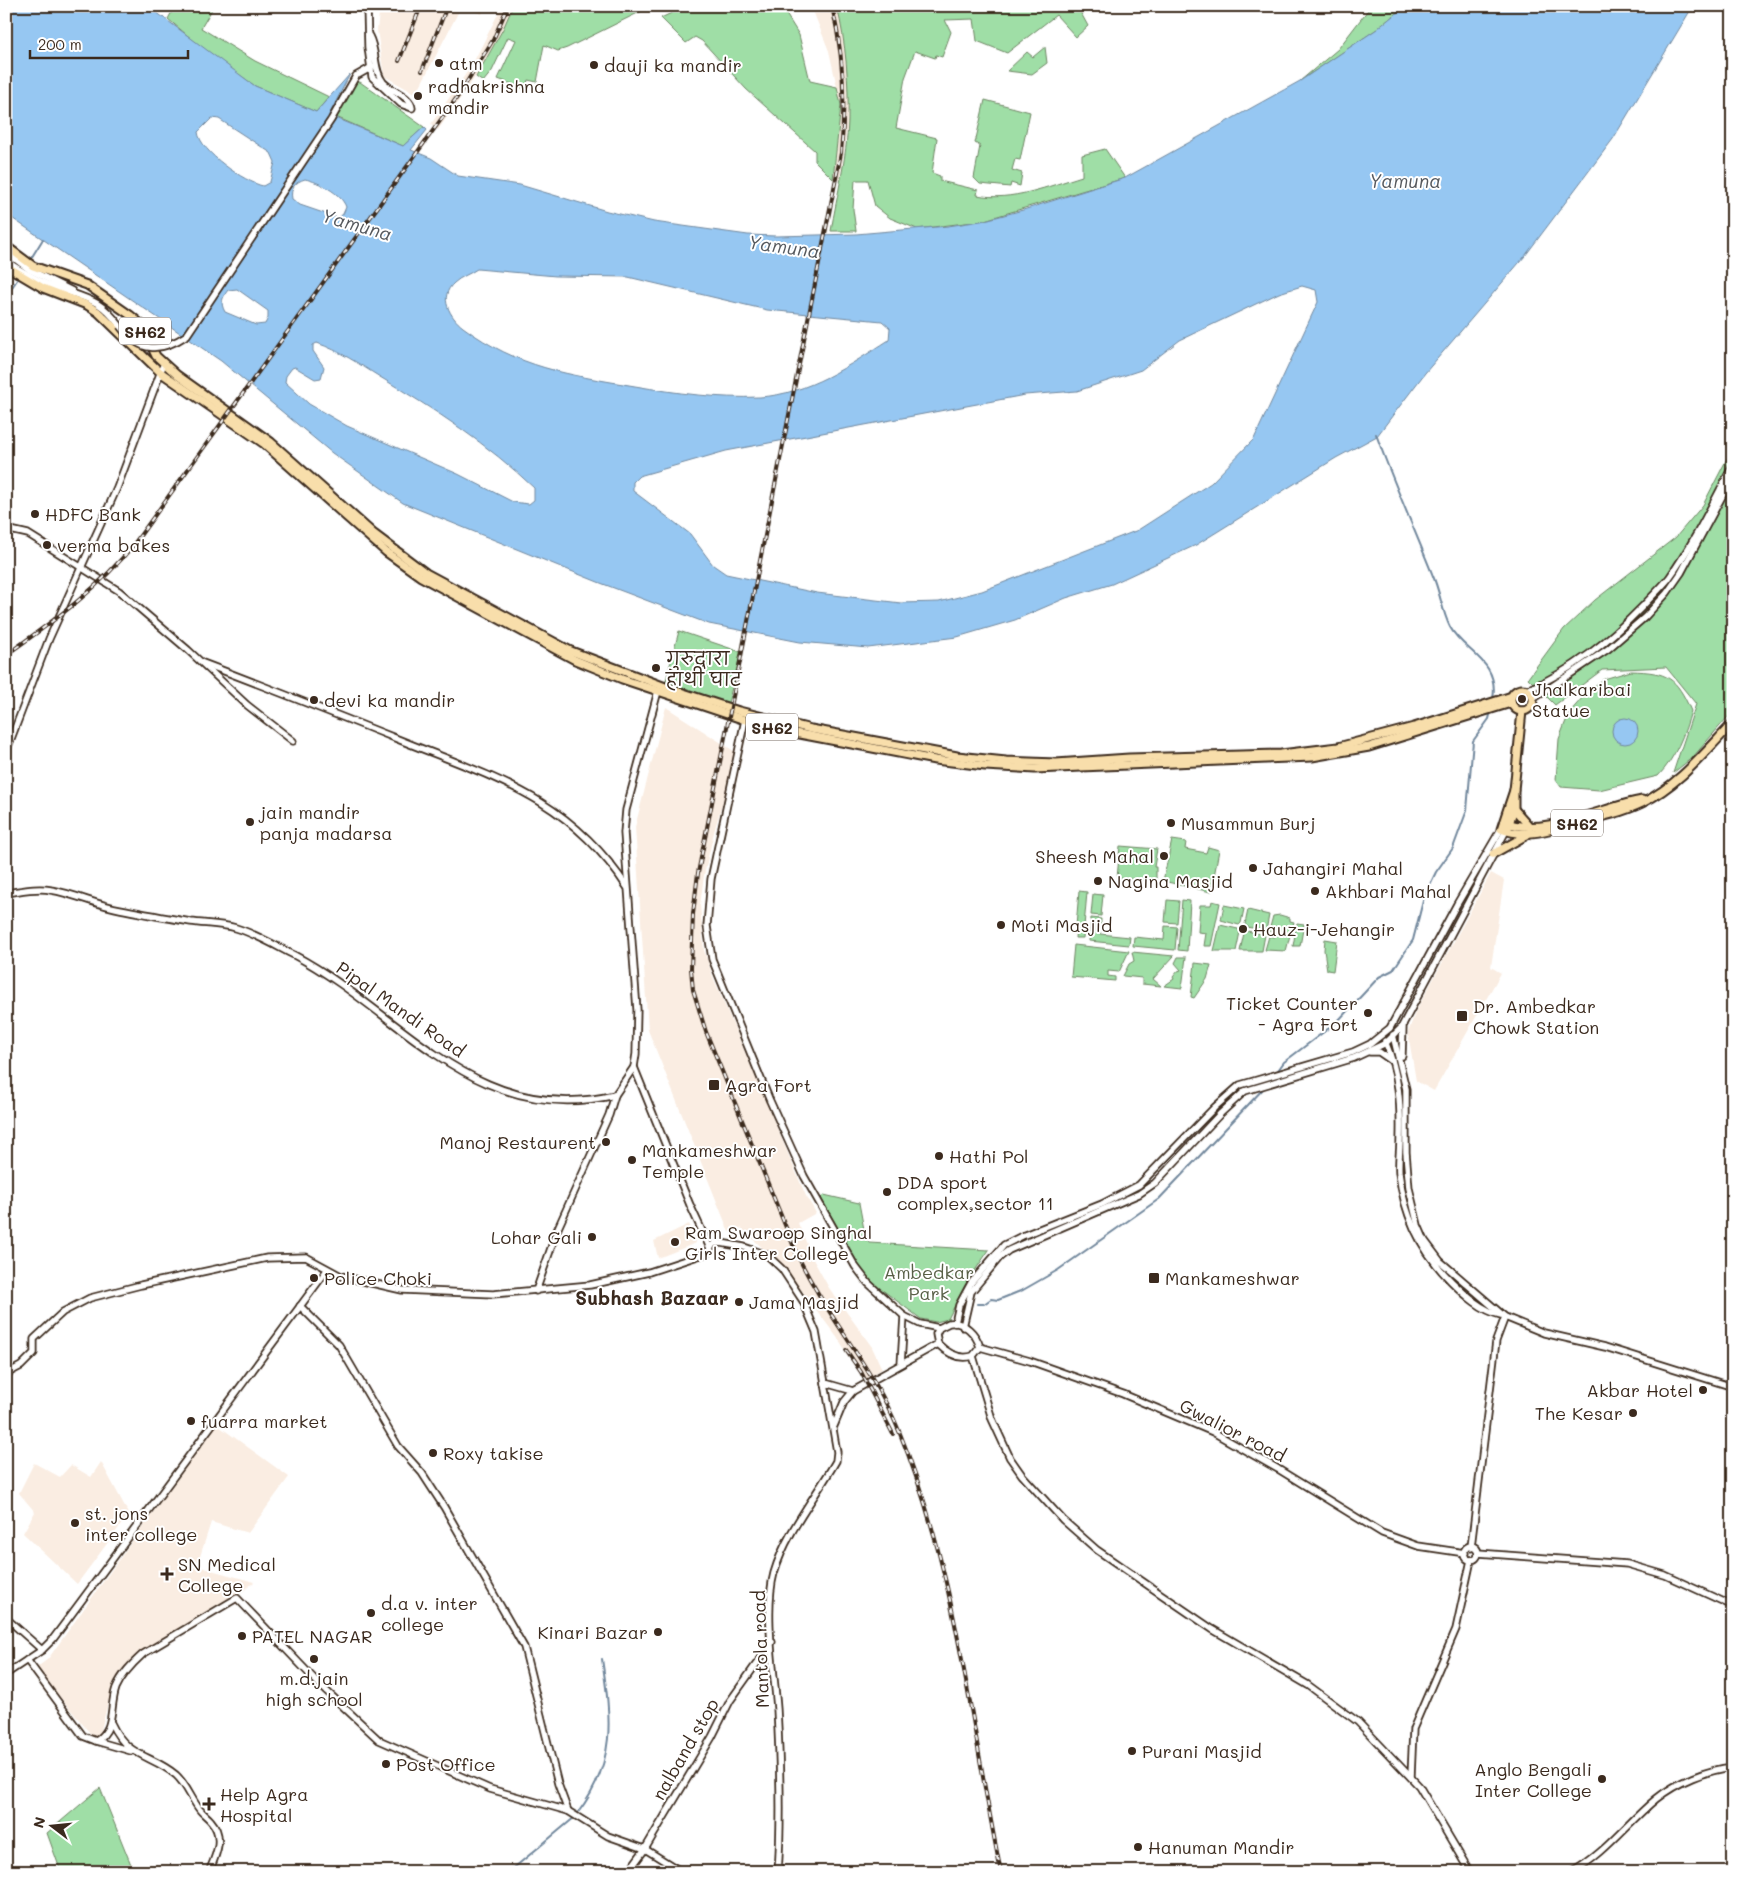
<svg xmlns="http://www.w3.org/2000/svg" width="1739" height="1878" viewBox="0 0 1739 1878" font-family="Mali,'Playpen Sans Deva',sans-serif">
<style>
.built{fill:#faede2}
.green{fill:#9fdea6;stroke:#6d8462}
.water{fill:#96c7f2;stroke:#72889d;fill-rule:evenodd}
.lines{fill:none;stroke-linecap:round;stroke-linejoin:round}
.stream{stroke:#72889d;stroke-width:2}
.secondary-casing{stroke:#3b2a1e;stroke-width:9}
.primary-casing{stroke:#3b2a1e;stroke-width:11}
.secondary{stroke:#fff;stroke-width:5.5}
.primary{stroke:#f8deab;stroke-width:7}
.rail-casing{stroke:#3b2a1e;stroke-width:4}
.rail{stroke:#fff;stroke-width:2;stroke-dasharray:5.5;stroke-linecap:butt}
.secondary-bridge-casing{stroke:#3b2a1e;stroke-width:9;stroke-linecap:butt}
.secondary-bridge{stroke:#fff;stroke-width:5.5}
.poi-dot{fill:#3b2a1e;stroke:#fff;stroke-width:2}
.labels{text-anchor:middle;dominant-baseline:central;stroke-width:4;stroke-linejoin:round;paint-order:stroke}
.shield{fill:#fff;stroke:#766a62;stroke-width:1}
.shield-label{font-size:16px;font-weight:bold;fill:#3b2a1e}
.poi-label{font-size:18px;fill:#3b2a1e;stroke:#fff;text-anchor:start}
.street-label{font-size:18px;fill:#3b2a1e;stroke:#fff}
.park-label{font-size:18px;fill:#596047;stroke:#fff}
.water-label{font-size:19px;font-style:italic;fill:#56595e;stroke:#fff}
.neighbourhood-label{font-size:19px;font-weight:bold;fill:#3b2a1e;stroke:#fff}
</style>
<rect width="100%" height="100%" fill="#fff"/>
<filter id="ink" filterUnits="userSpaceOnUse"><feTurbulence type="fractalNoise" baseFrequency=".02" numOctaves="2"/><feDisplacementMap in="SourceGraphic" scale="10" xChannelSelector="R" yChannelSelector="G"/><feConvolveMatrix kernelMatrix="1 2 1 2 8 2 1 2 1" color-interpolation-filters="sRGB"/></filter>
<g filter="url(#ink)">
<g class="built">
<polygon points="380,6 485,6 482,14 461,7 416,94 384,76 377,30"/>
<polygon points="502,6 513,6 503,29 480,70 438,130 431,124 472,65"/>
<polygon points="811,6 837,6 843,32 848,78 848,122 840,180 833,179 841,105 829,51"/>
<polygon points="666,707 737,753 714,832 704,875 700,905 704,950 713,977 806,1196 816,1213 798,1223 814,1261 829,1288 872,1347 882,1369 864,1380 839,1340 787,1271 741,1228 729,1232 648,1030 635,827"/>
<polygon points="1491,873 1504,880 1491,967 1501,973 1434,1091 1416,1081 1408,1033 1415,1013"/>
<polygon points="689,1224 696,1243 658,1258 654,1241"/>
<polygon points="216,1424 289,1477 248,1533 211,1522 197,1566 254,1582 241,1593 146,1649 127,1666 110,1695 100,1734 94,1738 36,1668 48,1659"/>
<polygon points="101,1462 129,1514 77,1584 23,1533 35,1512 19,1493 34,1463 60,1477 71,1465 91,1477"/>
</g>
<g class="green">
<polygon points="175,6 214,6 201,28 255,61 329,97 316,112 255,86 200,46 168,19"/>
<polygon points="513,6 652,6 567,48 558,51 544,45 537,82 528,80 525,89 498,79 516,40 508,37 492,71 483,82 476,77 503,29"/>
<polygon points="686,6 781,6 799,35 810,81 837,87 841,105 833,179 815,161 815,151 746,89 702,41 695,37 686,43 661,18"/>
<path d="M837 6H1077L1088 26 1076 37 1056 15 1007 53 977 41 974 19 945 20 951 32 942 57 936 55 935 58 915 51 905 78 896 128 937 138 932 173 940 176V181L978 190 977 195C1011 202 1049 186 1082 176V155L1105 149 1125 178 981 221 917 229 890 218 875 206 868 180H855L853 209 856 231H831C837 195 847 157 848 121 849 82 846 44 837 6Z"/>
<polygon points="1371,6 1405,6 1377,29 1300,81 1338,49"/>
<polygon points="1045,47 1047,63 1032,74 1007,71 1027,52 1033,57"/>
<polygon points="360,82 424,127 403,146 329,114 348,83"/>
<polygon points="985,100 1030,112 1020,160 1015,159 1012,170 1022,173 1020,186 1011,183 1010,187 980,184 974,178 980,146 975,143"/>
<polygon points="1733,447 1733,711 1693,757 1673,773 1696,704 1666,667 1602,670 1555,705 1528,678 1564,629 1595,600 1676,537 1703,505"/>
<polygon points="679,631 741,652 728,703 665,684"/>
<path d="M1631 671C1668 672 1676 677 1691 711 1685 733 1675 759 1658 776L1599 790 1561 787 1556 780 1559 739 1569 713 1590 689 1604 679Z"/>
<polygon points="1172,840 1186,842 1185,849 1206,853 1208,847 1219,850 1211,892 1163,881"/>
<polygon points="1120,846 1157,849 1154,867 1156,867 1156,881 1117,878"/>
<polygon points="1079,891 1087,892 1083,938 1075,938"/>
<polygon points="1093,894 1103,895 1101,916 1091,915"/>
<polygon points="1167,900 1179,901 1177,923 1165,922"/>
<polygon points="1182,900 1190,901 1187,951 1178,950"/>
<polygon points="1212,901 1220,903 1211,946 1204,946 1206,933 1198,932 1200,905 1211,905"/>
<polygon points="1224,905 1244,909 1241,923 1239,925 1221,920"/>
<polygon points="1248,910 1269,915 1266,931 1247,927 1245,924"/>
<polygon points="1280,915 1290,918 1290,921 1294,922 1291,932 1289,932 1290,935 1286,951 1265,950 1269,936 1274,937 1275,934 1269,931 1273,916"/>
<polygon points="1091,918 1101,919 1100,934 1130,937 1129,945 1089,941"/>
<polygon points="1297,923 1304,924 1300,946 1293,946"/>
<polygon points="1220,925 1238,929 1240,932 1236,951 1214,951"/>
<polygon points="1165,926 1177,927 1175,950 1133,946 1134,937 1164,940"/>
<polygon points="1247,931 1265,935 1262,951 1240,951 1244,933"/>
<polygon points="1325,939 1337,941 1333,971 1327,970 1324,950"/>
<polygon points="1074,945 1129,951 1119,972 1108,971 1108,976 1115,977 1115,981 1071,977"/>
<polygon points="1132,952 1174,956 1153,979 1161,986 1142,984 1142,978 1123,976 1129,964 1134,961"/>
<polygon points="1178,957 1186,957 1182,988 1164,986 1174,979 1173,977 1178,971 1181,970 1175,963"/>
<polygon points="1195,963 1211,965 1207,979 1194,998 1191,997"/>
<polygon points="824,1195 859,1203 866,1240 869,1243 989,1250 965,1285 948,1319 936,1322 921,1319 877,1286 863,1272 821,1198"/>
<polygon points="100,1788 134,1872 61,1872 47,1833"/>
</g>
<g class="water">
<path d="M6 6H148L255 86 316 112 350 74 329 115 403 146 424 127 427 130 411 150 431 158 458 176 520 185 607 211 654 222 748 235 776 236 856 234 948 226 981 221 1023 210 1125 178 1300 81 1377 29 1405 6H1693L1613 139 1525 256 1425 373 1377 436 1336 458 1196 545 1112 584 1066 598 1015 620 957 637 868 648 800 642 709 624 598 582 403 503 332 453 221 361 6 214ZM212 118 219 119 271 153 275 162 270 182 263 186C245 182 200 152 198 132ZM305 179C319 182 341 193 346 207L343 214 338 218 300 205 292 199C290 188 295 182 305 179ZM477 269 556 276 628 277 767 310 882 321 890 328 889 340C850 365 808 394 760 397 718 399 676 393 635 386 569 375 518 368 463 327 450 317 438 297 454 283 460 277 470 274 477 269ZM1302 286 1316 290 1318 302 1310 319 1254 439 1211 483 1138 530 982 591 939 602 901 603 817 593 726 574 713 565 690 534 633 491V482L639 476 726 451 1025 395 1077 391 1141 370 1180 340 1279 293ZM237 289 268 311V318L265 324 256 325 225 312C220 303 222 298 228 290ZM317 343C340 351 359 364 380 377 435 410 488 444 534 488V500L529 504 513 502 458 474 347 426 309 404 285 382 286 376 292 368 295 367 315 379 321 378 324 367 313 351V345Z"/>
<circle cx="1625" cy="731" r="13"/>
</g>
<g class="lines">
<g class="stream">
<polyline points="30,260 43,239"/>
<polyline points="6,296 19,277"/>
<path d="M1376 434C1393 482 1414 528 1433 576 1440 592 1442 611 1450 627 1463 652 1500 660 1493 699"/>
<polyline points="1276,1073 1284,1062 1337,1022 1379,977 1393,970 1413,940 1424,897 1436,872 1453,848 1467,810 1473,741 1489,719 1491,711"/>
<polyline points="977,1304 984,1304 991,1299 998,1300 1023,1290 1058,1270 1159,1199 1265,1087"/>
<path d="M577 1814C617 1762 611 1719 602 1659"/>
<polyline points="509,1872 575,1817"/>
</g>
<g class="secondary-casing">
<g id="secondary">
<path d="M367 6 368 47 372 77 401 104 412 108C411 96 391 91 383 82 373 69 377 51 369 36"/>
<polyline points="356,76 372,67"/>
<polyline points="6,252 30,270 72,291"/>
<path d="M6 261C24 273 45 285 66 291 93 300 103 303 120 326"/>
<polyline points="6,529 28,534 119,591 188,650 247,705 293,741"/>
<path d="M203 663C269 688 335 714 400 740 494 778 568 797 627 887"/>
<path d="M1527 690C1573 670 1608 642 1643 606 1651 597 1661 588 1669 578 1694 543 1713 503 1733 465"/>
<polyline points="1533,699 1608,649 1645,617 1667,593 1681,573 1733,476"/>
<polyline points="745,720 711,879 707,926 712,959 770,1101 804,1176 855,1266 868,1283 904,1316 920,1324 939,1328"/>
<polyline points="6,752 49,639 117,488 164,363"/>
<path d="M6 893C21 891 37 887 51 890 75 894 97 905 120 909 144 914 168 918 191 922 206 924 222 924 236 928 256 934 276 946 294 955 403 1013 475 1128 615 1095"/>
<polyline points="1393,1035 1406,1089 1406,1152 1409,1188 1418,1225 1425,1241 1440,1261 1505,1317 1544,1333 1605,1347 1733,1387"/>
<path d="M1385 1041C1399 1074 1401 1104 1400 1139 1400 1150 1398 1162 1399 1173 1404 1216 1421 1251 1451 1281 1465 1295 1482 1311 1501 1315"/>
<polyline points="1370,1052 1379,1052 1392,1061"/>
<polyline points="1402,1056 1403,1026"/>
<polyline points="634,1067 690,1205 710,1248"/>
<polyline points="536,1291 558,1228 609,1115 615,1095 634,1067 636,1054 637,1010 624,833 626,810 658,691"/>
<polyline points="300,1306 339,1345 398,1446 422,1473 444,1507 524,1647 558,1784 568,1811"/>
<path d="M949 1323C965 1321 976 1334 980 1347L973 1356C959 1360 948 1354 938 1344L936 1334 939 1328Z"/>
<polyline points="955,1323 959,1305 971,1283 1004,1245 1022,1236 1102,1204 1139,1185 1215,1107 1240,1085 1353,1052 1370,1044 1390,1028 1457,904 1501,829"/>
<polyline points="963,1327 971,1292 1000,1257 1009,1250 1139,1194 1155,1183 1221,1113 1245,1091 1354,1058 1386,1043 1401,1028 1506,831"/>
<polyline points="980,1347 1030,1361 1123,1394 1213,1432 1278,1469 1382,1533 1418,1546 1465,1553"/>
<polyline points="973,1356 992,1419 1010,1458 1022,1475 1063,1520 1097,1550 1152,1588 1212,1629 1308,1685 1358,1722 1419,1786 1470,1872"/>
<polyline points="901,1364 904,1316"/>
<path d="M6 1374 21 1366 34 1353V1339L63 1312 90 1298 141 1285 267 1258 306 1257 341 1276 402 1290 493 1294 590 1285 649 1272 707 1253 715 1242 744 1247 767 1255 782 1269 803 1301 816 1332 837 1452 836 1461C815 1498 786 1532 774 1573 764 1610 774 1670 777 1709 780 1763 782 1818 778 1872"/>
<polyline points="825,1383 853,1391"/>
<polyline points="834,1426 844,1402 853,1391 938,1344"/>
<circle cx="1471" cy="1553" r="7"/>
<polyline points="1471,1547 1496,1341 1505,1317"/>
<polyline points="1478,1553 1627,1564 1665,1575 1733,1606"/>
<polyline points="6,1618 42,1650"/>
<path d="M27 1660 83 1736 96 1741C116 1729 109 1708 116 1688 122 1674 132 1664 143 1654L237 1598 320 1685 379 1740 490 1789 568 1811 608 1836 645 1849 682 1872"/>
<polyline points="6,1674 42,1650 53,1639 327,1270"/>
<path d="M111 1723C127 1758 151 1754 176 1775 187 1785 191 1799 200 1810 203 1814 208 1817 211 1821 225 1837 216 1855 209 1872"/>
<polyline points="96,1741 131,1751"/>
<polyline points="1411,1777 1413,1729 1456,1629 1471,1560"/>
<polyline points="628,1872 645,1849 712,1737 730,1701 772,1642"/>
<path d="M1572 1872C1605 1854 1627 1823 1656 1799 1677 1782 1706 1770 1733 1767"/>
</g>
</g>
<g class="primary-casing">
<g id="primary">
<polyline points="6,246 33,266 87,285 130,315 141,324 156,356 177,375 271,442 374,534 426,573 571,651 668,688 739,711 811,729 957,756 1006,761 1056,763 1129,758 1281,754 1338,747 1414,727 1512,696"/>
<polyline points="6,266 43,288 87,305 98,312 160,372 263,443 386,552 421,577 575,660 622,679 745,720 784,731 935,760 985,766 1035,769 1312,757 1369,747 1511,703"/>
<circle cx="1522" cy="700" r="11"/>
<path d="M1522 711 1514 790 1501 829C1524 838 1546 831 1569 825 1593 819 1619 814 1642 803 1679 785 1705 752 1733 723"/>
<polyline points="1514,809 1530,827"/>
<path d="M1504 822C1542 838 1603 807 1642 800"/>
<polyline points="1508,828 1514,807 1514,790"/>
<polyline points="1493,854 1527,835"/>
</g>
</g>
<use href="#secondary" class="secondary"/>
<use href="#primary" class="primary"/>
<g class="rail-casing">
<g id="rail">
<path d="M832 6C844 56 846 102 841 153L698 873 693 914 691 969 693 990 706 1032 796 1252C825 1315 873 1367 899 1431 957 1573 970 1724 1001 1872"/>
<polyline points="399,61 421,6"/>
<polyline points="422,71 447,6"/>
<path d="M6 655C53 621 98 590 134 544L458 96 493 40 508 6"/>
<polyline points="846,1350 861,1372 893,1434"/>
</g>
</g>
<use href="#rail" class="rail"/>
<g class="secondary-bridge-casing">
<path id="secondary-bridge" d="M120 326C140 353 160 353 187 335L331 120 356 76"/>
</g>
<use href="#secondary-bridge" class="secondary-bridge"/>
</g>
</g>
<g class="poi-dot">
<circle cx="439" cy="63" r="5"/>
<circle cx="594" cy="65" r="5"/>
<circle cx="418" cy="96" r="5"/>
<circle cx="35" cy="514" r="5"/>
<circle cx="47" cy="545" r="5"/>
<circle cx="656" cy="668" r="5"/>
<circle cx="1522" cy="699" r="5"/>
<circle cx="314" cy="700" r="5"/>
<circle cx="250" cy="822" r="5"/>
<circle cx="1171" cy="823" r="5"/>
<circle cx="1164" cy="856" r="5"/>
<circle cx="1253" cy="868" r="5"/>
<circle cx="1098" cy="881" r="5"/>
<circle cx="1315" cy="891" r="5"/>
<circle cx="1001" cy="925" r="5"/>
<circle cx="1243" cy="929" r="5"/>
<circle cx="1368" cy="1013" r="5"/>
<rect x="1456" y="1010" width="12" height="12" rx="2.5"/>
<rect x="708" y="1079" width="12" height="12" rx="2.5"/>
<circle cx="606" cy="1142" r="5"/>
<circle cx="939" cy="1156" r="5"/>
<circle cx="632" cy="1160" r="5"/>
<circle cx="887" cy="1192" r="5"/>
<circle cx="592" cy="1237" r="5"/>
<circle cx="675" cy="1242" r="5"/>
<circle cx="314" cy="1278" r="5"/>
<rect x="1148" y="1272" width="12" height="12" rx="2.5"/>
<circle cx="739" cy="1302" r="5"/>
<circle cx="1703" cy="1390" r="5"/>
<circle cx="1633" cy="1413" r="5"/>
<circle cx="191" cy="1421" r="5"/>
<circle cx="433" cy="1453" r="5"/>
<circle cx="75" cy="1523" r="5"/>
<path d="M164.5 1566.5h5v5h5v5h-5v5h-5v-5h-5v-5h5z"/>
<circle cx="371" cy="1613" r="5"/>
<circle cx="658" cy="1632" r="5"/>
<circle cx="242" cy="1636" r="5"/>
<circle cx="314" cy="1659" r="5"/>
<circle cx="1132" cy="1751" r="5"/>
<circle cx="386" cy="1764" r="5"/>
<circle cx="1602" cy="1779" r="5"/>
<path d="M206.5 1796.5h5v5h5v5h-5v5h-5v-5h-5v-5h5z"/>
<circle cx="1138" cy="1847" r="5"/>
</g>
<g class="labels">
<g class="shield">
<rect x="119" y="317.5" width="52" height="27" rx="4"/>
<rect x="746" y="713.5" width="52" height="27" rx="4"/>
<rect x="1551" y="809.5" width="52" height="27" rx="4"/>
</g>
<g class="shield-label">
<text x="145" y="331">SH62</text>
<text x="772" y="727">SH62</text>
<text x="1577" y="823">SH62</text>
</g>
<g class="poi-label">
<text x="449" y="63">atm</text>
<text x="604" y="65">dauji ka mandir</text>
<text x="428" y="86">radhakrishna<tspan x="428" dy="21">mandir</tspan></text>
<text x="45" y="514">HDFC Bank</text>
<text x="57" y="545">verma bakes</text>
<text x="666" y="658">गुरुद्वारा<tspan x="666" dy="21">हाथी घाट</tspan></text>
<text x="1532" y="689">Jhalkaribai<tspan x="1532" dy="21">Statue</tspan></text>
<text x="324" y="700">devi ka mandir</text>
<text x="260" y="812">jain mandir<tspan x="260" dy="21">panja madarsa</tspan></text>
<text x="1181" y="823">Musammun Burj</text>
<text x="1154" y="856" text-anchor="end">Sheesh Mahal</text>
<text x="1263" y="868">Jahangiri Mahal</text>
<text x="1108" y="881">Nagina Masjid</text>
<text x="1325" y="891">Akhbari Mahal</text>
<text x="1011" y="925">Moti Masjid</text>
<text x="1253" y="929">Hauz-i-Jehangir</text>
<text x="1358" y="1003" text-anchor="end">Ticket Counter<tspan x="1358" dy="21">- Agra Fort</tspan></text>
<text x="1473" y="1006">Dr. Ambedkar<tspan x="1473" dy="21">Chowk Station</tspan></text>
<text x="725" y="1085">Agra Fort</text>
<text x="596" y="1142" text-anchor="end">Manoj Restaurent</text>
<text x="642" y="1150">Mankameshwar<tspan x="642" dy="21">Temple</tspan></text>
<text x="949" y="1156">Hathi Pol</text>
<text x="897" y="1182">DDA sport<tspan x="897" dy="21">complex,sector 11</tspan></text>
<text x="685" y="1232">Ram Swaroop Singhal<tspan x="685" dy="21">Girls Inter College</tspan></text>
<text x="582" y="1237" text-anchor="end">Lohar Gali</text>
<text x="324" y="1278">Police Choki</text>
<text x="1165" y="1278">Mankameshwar</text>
<text x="749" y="1302">Jama Masjid</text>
<text x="1693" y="1390" text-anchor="end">Akbar Hotel</text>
<text x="1623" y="1413" text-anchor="end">The Kesar</text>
<text x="201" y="1421">fuarra market</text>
<text x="443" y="1453">Roxy takise</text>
<text x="85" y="1513">st. jons<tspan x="85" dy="21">inter college</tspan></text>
<text x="178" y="1564">SN Medical<tspan x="178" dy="21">College</tspan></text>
<text x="381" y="1603">d.a v. inter<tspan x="381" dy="21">college</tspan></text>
<text x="648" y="1632" text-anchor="end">Kinari Bazar</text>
<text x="252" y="1636">PATEL NAGAR</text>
<text x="314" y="1678" text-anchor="middle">m.d.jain<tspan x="314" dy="21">high school</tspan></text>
<text x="1142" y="1751">Purani Masjid</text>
<text x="396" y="1764">Post Office</text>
<text x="1592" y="1769" text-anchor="end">Anglo Bengali<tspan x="1592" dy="21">Inter College</tspan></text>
<text x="220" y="1794">Help Agra<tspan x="220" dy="21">Hospital</tspan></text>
<text x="1148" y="1847">Hanuman Mandir</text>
</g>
<g class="street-label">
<text transform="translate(401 1009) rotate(35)">Pipal Mandi Road</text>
<text transform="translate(1233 1430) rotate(27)">Gwalior road</text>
<text transform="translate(760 1649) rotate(-92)">Mantola road</text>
<text transform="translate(685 1749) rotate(-60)">nalband stop</text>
</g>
<g class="park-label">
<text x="929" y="1272">Ambedkar<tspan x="929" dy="21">Park</tspan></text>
</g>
<g class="water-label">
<text x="1405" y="180">Yamuna</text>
<text transform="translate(357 224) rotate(16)">Yamuna</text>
<text transform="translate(784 246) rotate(8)">Yamuna</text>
</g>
<g class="neighbourhood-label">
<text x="652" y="1297">Subhash Bazaar</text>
</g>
</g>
<rect width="1739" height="1878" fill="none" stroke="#fff" stroke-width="25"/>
<rect x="12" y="12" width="1714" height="1853" fill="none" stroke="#3b2a1e" stroke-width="2" filter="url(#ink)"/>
<g transform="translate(52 1826) rotate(286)" stroke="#ffffff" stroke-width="4" paint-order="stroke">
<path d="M0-4L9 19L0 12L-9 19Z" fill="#3b2a1e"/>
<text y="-8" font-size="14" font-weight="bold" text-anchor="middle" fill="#3b2a1e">N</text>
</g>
<path d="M30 50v8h158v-8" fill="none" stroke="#3b2a1e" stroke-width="2.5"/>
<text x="38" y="50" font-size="15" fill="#3b2a1e" stroke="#ffffff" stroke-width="4" paint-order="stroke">200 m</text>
</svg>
